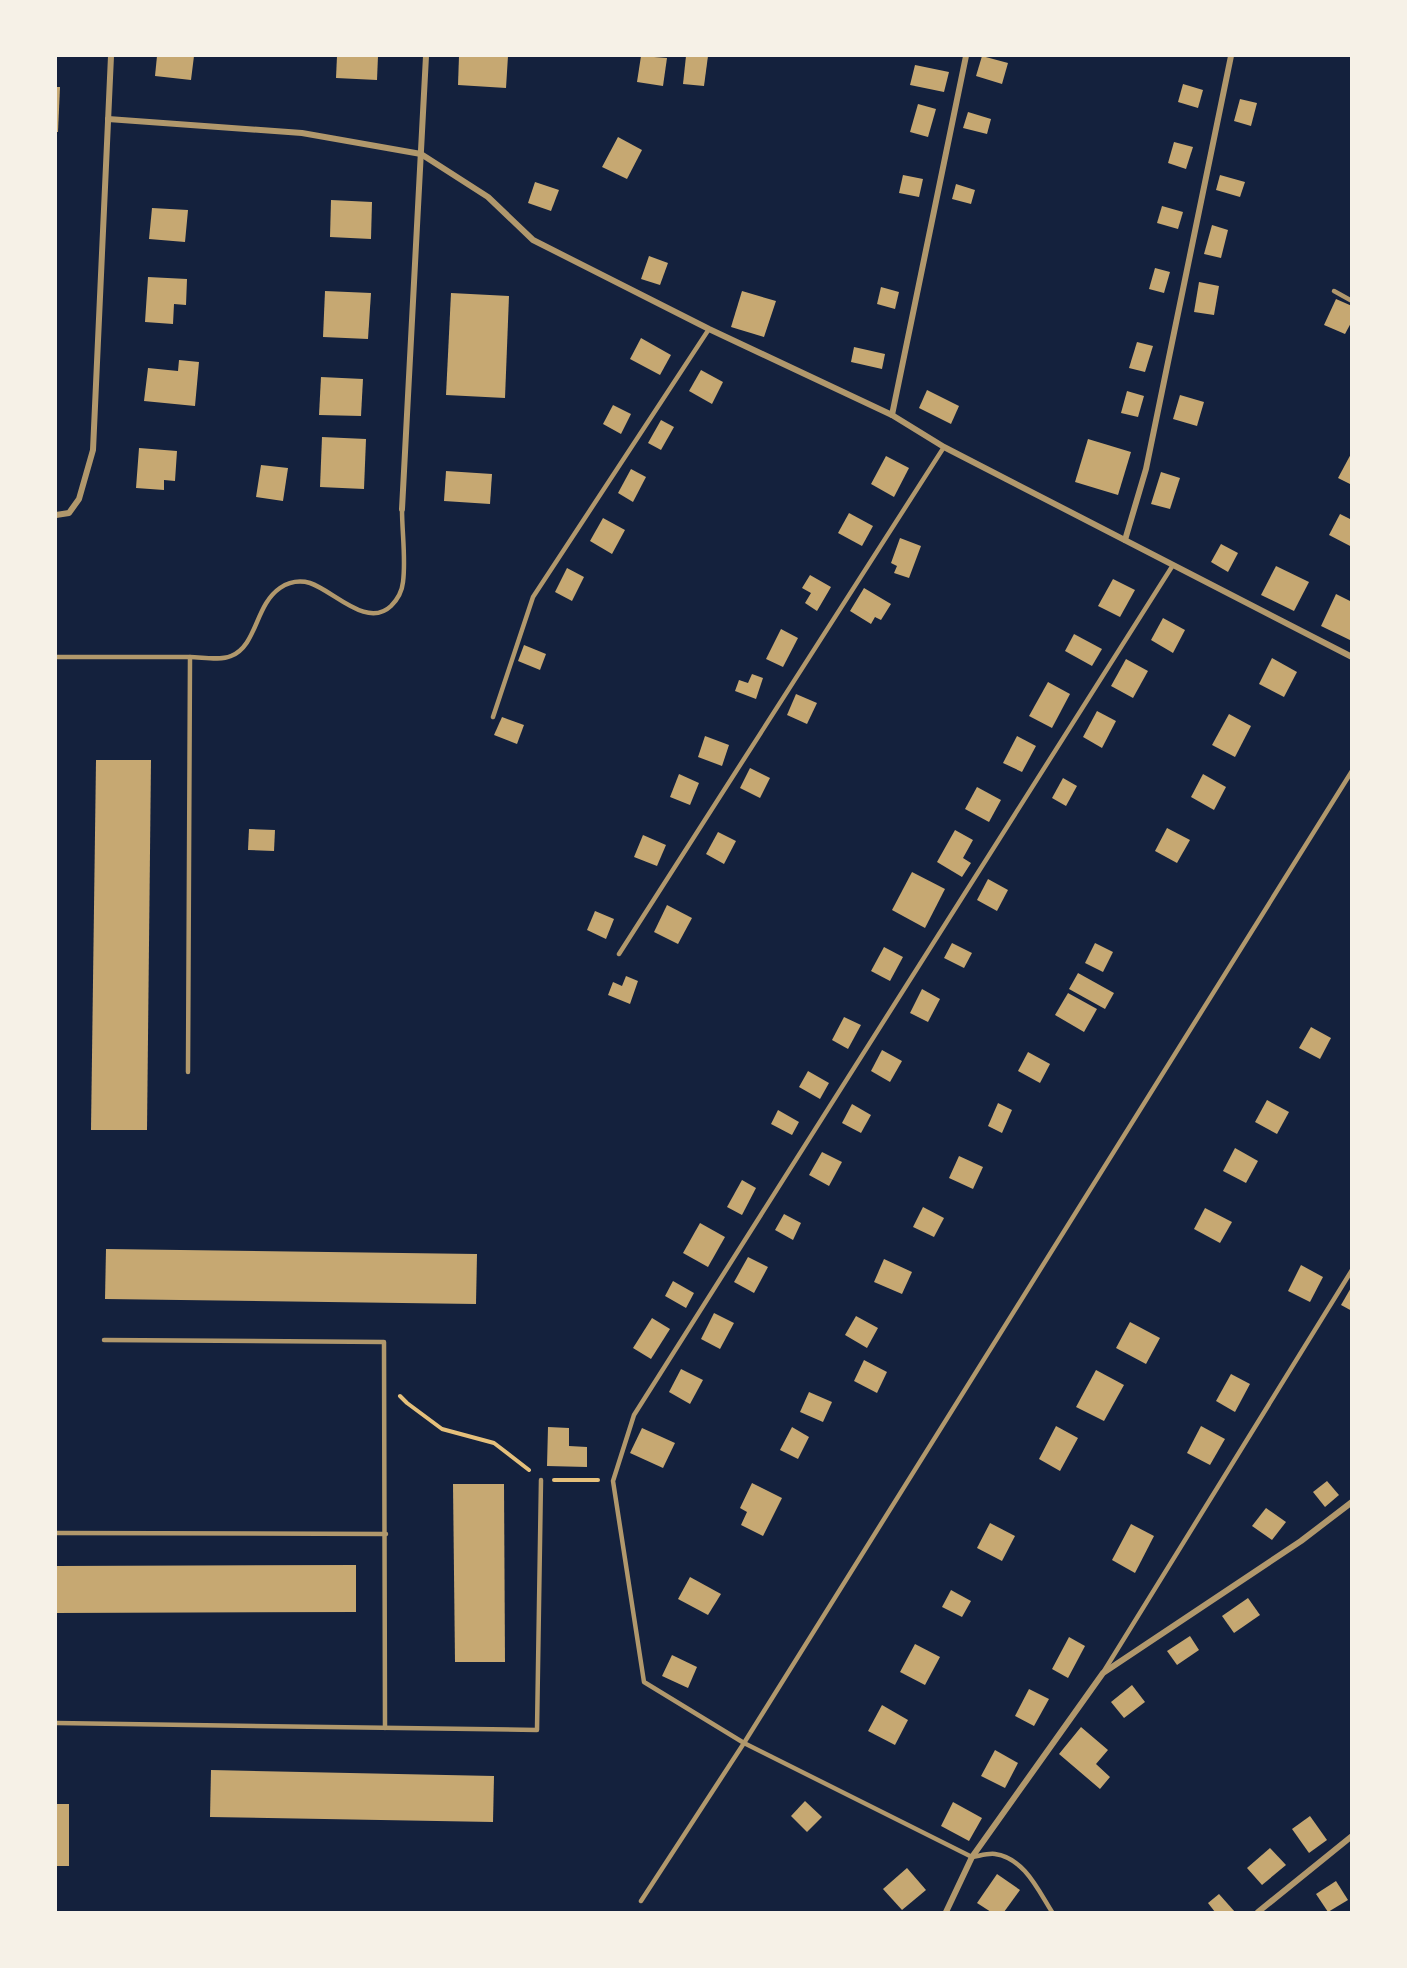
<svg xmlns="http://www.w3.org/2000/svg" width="1407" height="1968" viewBox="0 0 1407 1968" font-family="'Source Sans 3',sans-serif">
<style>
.building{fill:#c6a872}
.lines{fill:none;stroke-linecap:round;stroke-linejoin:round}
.path{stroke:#e5c07b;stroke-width:4}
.service{stroke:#b1986c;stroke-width:4.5}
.minor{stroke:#b1986c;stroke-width:6}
</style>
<rect width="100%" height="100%" fill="#14213d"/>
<g class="building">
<polygon points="157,56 194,56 191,80 155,76"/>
<polygon points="337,56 378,56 377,80 336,78"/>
<polygon points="459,56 508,56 506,88 458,85"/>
<polygon points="641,56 667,58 663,86 637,82"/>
<polygon points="686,56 708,56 704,86 683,84"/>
<polygon points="982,56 1008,63 1002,84 976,76"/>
<polygon points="915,65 949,72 944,92 910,85"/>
<polygon points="1183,84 1203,90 1198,108 1178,102"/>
<polygon points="56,87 60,87 58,132 56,132"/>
<polygon points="1240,99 1257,103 1251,126 1234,121"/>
<polygon points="918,104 936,109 928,137 910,132"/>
<polygon points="968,112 991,119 987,134 963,128"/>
<polygon points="618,137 642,150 627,179 602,167"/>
<polygon points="1174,142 1193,147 1186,169 1168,163"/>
<polygon points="903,175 923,179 919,197 899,193"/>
<polygon points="1220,175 1245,182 1240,197 1216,190"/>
<polygon points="535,182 559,190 551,211 528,203"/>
<polygon points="956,184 975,190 971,204 952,199"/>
<polygon points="331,200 372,202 371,239 330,237"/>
<polygon points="1162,206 1183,212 1178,229 1157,223"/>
<polygon points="152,208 188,210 185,242 149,239"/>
<polygon points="1212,225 1228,230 1221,258 1204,254"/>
<polygon points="649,256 668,263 660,285 641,279"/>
<polygon points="1155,268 1170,272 1164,293 1149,289"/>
<polygon points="148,277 187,279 186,305 174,304 173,324 145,322"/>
<polygon points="1199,282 1219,286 1214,315 1194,312"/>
<polygon points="881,287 899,292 895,309 877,304"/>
<polygon points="325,291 371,293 368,339 323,337"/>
<polygon points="742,291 776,301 764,337 731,327"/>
<polygon points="451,293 509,296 505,398 446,395"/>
<polygon points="1336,299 1352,306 1352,321 1345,334 1324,325"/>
<polygon points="641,338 671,355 660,375 630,359"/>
<polygon points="1137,342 1153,346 1145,372 1129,368"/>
<polygon points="854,347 885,354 882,369 851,362"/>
<polygon points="179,360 199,362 195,406 144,401 148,368 178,371"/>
<polygon points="701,370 723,382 712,404 689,391"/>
<polygon points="321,377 363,379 361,416 319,415"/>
<polygon points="927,390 959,406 951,424 919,408"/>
<polygon points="1127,391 1144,396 1138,417 1121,413"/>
<polygon points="1180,395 1204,402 1197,426 1173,419"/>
<polygon points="613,405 631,414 621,434 603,424"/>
<polygon points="661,420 674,427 661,450 648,443"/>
<polygon points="322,437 366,439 364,489 320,487"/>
<polygon points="1088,439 1131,452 1118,495 1075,482"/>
<polygon points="139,448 177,451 175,481 164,480 164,490 136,488"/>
<polygon points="1352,452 1352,485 1338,478"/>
<polygon points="886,456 909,468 894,497 871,484"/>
<polygon points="261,465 288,468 283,501 256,497"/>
<polygon points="631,469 646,477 633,502 618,493"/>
<polygon points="446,471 492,474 490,504 444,501"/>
<polygon points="1161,472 1180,478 1170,509 1151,504"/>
<polygon points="849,513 873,526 862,546 838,533"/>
<polygon points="1340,514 1352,520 1352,547 1329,535"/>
<polygon points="603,518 625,530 612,554 590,541"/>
<polygon points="900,538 921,546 909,578 894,573 897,566 891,563"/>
<polygon points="1221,544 1238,553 1228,572 1211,562"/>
<polygon points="1276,566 1309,582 1294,611 1261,595"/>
<polygon points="567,568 584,577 572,601 555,592"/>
<polygon points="810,575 831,587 817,611 805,603 811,593 802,588"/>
<polygon points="1113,579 1135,590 1120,617 1098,606"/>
<polygon points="864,588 891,604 881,620 875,617 871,624 850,611"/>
<polygon points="1336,594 1352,602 1352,641 1321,626"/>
<polygon points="1163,618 1185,630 1173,653 1151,640"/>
<polygon points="781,629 798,638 783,667 766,659"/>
<polygon points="1074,634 1102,649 1092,666 1065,651"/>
<polygon points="524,645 546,654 540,670 518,661"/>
<polygon points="1272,658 1297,672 1284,697 1259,684"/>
<polygon points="1126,659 1148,671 1133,698 1111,686"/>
<polygon points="752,674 763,678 756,699 735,691 739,680 748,683"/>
<polygon points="1048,682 1070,694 1052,728 1029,716"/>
<polygon points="796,694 817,703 807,724 787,715"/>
<polygon points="1097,711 1116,721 1102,748 1083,737"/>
<polygon points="1229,714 1251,726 1235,757 1212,745"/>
<polygon points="502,717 524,725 517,744 494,735"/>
<polygon points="705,736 729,745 722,766 698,757"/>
<polygon points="1017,736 1036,746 1022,772 1003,763"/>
<polygon points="96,760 151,760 147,1130 91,1130"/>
<polygon points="750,768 770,778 760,798 740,788"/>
<polygon points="679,774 699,783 690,805 670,797"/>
<polygon points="1203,774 1226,787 1214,810 1191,797"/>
<polygon points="1063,778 1077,786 1066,806 1052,798"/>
<polygon points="977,787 1001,800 989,822 965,809"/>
<polygon points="1167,828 1190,840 1177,863 1155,851"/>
<polygon points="249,829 275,830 274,851 248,850"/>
<polygon points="955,830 973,840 963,858 971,863 962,877 937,862"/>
<polygon points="718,832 736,841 724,864 706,854"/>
<polygon points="643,835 666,845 657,866 634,857"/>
<polygon points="912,872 945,889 925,928 892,910"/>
<polygon points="988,879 1008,890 997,911 977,900"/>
<polygon points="667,905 692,918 678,944 654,932"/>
<polygon points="595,911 614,919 606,939 587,930"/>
<polygon points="952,943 972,953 964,968 944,958"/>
<polygon points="1095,943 1113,952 1103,972 1085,963"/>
<polygon points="884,947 903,957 890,981 871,971"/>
<polygon points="1078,973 1114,993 1105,1009 1069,989"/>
<polygon points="626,976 638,981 630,1004 608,995 613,982 622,986"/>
<polygon points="922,989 940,999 928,1022 910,1013"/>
<polygon points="1068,993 1097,1009 1084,1032 1055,1015"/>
<polygon points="844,1017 861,1025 848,1049 832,1040"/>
<polygon points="1311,1027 1331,1038 1320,1059 1299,1048"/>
<polygon points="882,1050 902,1061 890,1082 871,1071"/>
<polygon points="1028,1052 1050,1064 1040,1083 1018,1071"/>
<polygon points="808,1071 829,1083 820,1099 799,1087"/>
<polygon points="1267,1100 1289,1112 1277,1134 1255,1122"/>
<polygon points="998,1103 1012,1110 1002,1133 988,1126"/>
<polygon points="852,1104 871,1115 861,1133 842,1123"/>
<polygon points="778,1110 799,1122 792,1135 771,1124"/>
<polygon points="1235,1148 1258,1161 1246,1183 1223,1171"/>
<polygon points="822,1152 842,1162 829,1186 809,1175"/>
<polygon points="959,1156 983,1167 973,1189 949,1178"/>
<polygon points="742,1180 756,1188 742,1215 727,1207"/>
<polygon points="923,1207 944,1218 934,1237 913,1227"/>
<polygon points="1205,1208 1232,1222 1220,1243 1194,1229"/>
<polygon points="784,1214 801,1223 793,1240 775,1230"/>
<polygon points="700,1223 725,1237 708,1267 683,1253"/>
<polygon points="106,1249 477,1254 476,1304 105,1299"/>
<polygon points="748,1257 768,1267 754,1293 734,1282"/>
<polygon points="884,1259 912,1272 902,1294 874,1282"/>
<polygon points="1301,1265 1323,1277 1310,1302 1288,1291"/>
<polygon points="673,1281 694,1293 686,1308 665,1296"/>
<polygon points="1352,1286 1352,1311 1341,1305"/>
<polygon points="714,1313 734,1323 720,1349 701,1339"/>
<polygon points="856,1316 878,1328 867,1348 845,1335"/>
<polygon points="652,1318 670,1329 651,1359 633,1348"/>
<polygon points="1130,1322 1160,1338 1146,1364 1116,1348"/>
<polygon points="864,1360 887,1372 877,1393 854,1381"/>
<polygon points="681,1369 703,1380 690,1404 669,1392"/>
<polygon points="1096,1370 1124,1385 1104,1421 1076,1407"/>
<polygon points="1231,1374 1250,1384 1235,1412 1216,1401"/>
<polygon points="809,1392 832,1402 823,1422 800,1412"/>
<polygon points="1056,1426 1078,1438 1060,1471 1039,1459"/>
<polygon points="1201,1426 1225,1439 1210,1465 1187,1453"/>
<polygon points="548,1427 569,1428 569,1446 587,1447 587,1467 547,1466"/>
<polygon points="792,1427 809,1437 798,1459 780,1450"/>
<polygon points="642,1428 675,1443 663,1468 630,1453"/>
<polygon points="1327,1481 1339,1495 1325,1507 1313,1492"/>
<polygon points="752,1483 782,1498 763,1536 741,1525 747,1512 740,1508"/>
<polygon points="453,1484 504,1484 505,1662 455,1662"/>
<polygon points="1266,1508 1286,1522 1272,1540 1252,1526"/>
<polygon points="990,1523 1015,1536 1002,1561 977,1548"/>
<polygon points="1131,1524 1154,1536 1135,1573 1112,1560"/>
<polygon points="356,1565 356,1612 56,1613 56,1566"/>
<polygon points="690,1577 721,1594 708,1615 678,1599"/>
<polygon points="951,1590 971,1601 962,1617 942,1607"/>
<polygon points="1248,1598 1260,1615 1234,1633 1222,1616"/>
<polygon points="1190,1636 1199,1650 1177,1665 1167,1651"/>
<polygon points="1069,1637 1085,1646 1068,1678 1052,1669"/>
<polygon points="915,1644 940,1657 925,1685 900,1672"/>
<polygon points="672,1655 697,1667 688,1688 662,1676"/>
<polygon points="1132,1685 1145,1702 1124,1718 1111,1702"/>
<polygon points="1029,1689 1049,1699 1034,1726 1015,1716"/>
<polygon points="882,1705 908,1720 895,1745 868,1731"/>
<polygon points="1081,1727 1108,1750 1096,1764 1110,1777 1100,1789 1059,1754"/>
<polygon points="995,1750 1018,1763 1005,1788 981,1776"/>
<polygon points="211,1770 494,1776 493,1822 210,1817"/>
<polygon points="805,1801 822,1817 807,1832 791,1816"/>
<polygon points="953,1802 982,1818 969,1841 941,1826"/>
<rect x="56" y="1804" width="13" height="62"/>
<polygon points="1310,1816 1327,1840 1309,1853 1292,1829"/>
<polygon points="1270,1848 1286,1865 1262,1885 1247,1868"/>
<polygon points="907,1868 926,1890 902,1910 883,1889"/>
<polygon points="997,1874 1020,1890 1004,1912 991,1912 977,1903"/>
<polygon points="1336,1881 1348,1900 1328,1912 1316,1894"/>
<polygon points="1219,1894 1235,1912 1215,1912 1208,1903"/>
</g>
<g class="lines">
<g class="path">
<polyline points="400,1396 407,1403 442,1429 494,1443 529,1470"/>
<polyline points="554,1480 598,1480"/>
</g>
<g class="service">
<polyline points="1334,291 1352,301"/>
<polyline points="56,657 190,657 188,1072"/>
<path d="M190 657C202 657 220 661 231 656 257 646 255 605 280 588 289 582 299 580 310 583 334 591 367 629 391 606 398 599 402 592 403 582 406 559 402 533 402 509"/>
<polyline points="493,717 533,597 709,329"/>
<polyline points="619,954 944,447"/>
<polyline points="104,1340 384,1342 385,1728"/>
<polyline points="56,1533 386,1534"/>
<polyline points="1104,1671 1352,1270"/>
<polyline points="56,1723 537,1730 541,1480"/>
<polyline points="641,1901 744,1743 1352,771"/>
<path d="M1052 1912C1038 1890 1024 1858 995 1854 988 1853 979 1856 972 1857L744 1743 644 1682 613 1481 634 1415 1173 565"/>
</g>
<g class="minor">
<polyline points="108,119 302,133 421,154 488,197 533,240 709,329 892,415 944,447 1352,657"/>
<polyline points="892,415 966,56"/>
<polyline points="402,509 426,56"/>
<polyline points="56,515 69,513 79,499 93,450 111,56"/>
<polyline points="1125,540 1146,469 1231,56"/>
<polyline points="946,1912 972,1857 1103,1673 1301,1541 1352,1502"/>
<polyline points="1258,1912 1352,1836"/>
</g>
</g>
<rect width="1407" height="1968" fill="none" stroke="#f6f1e7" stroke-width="114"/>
</svg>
